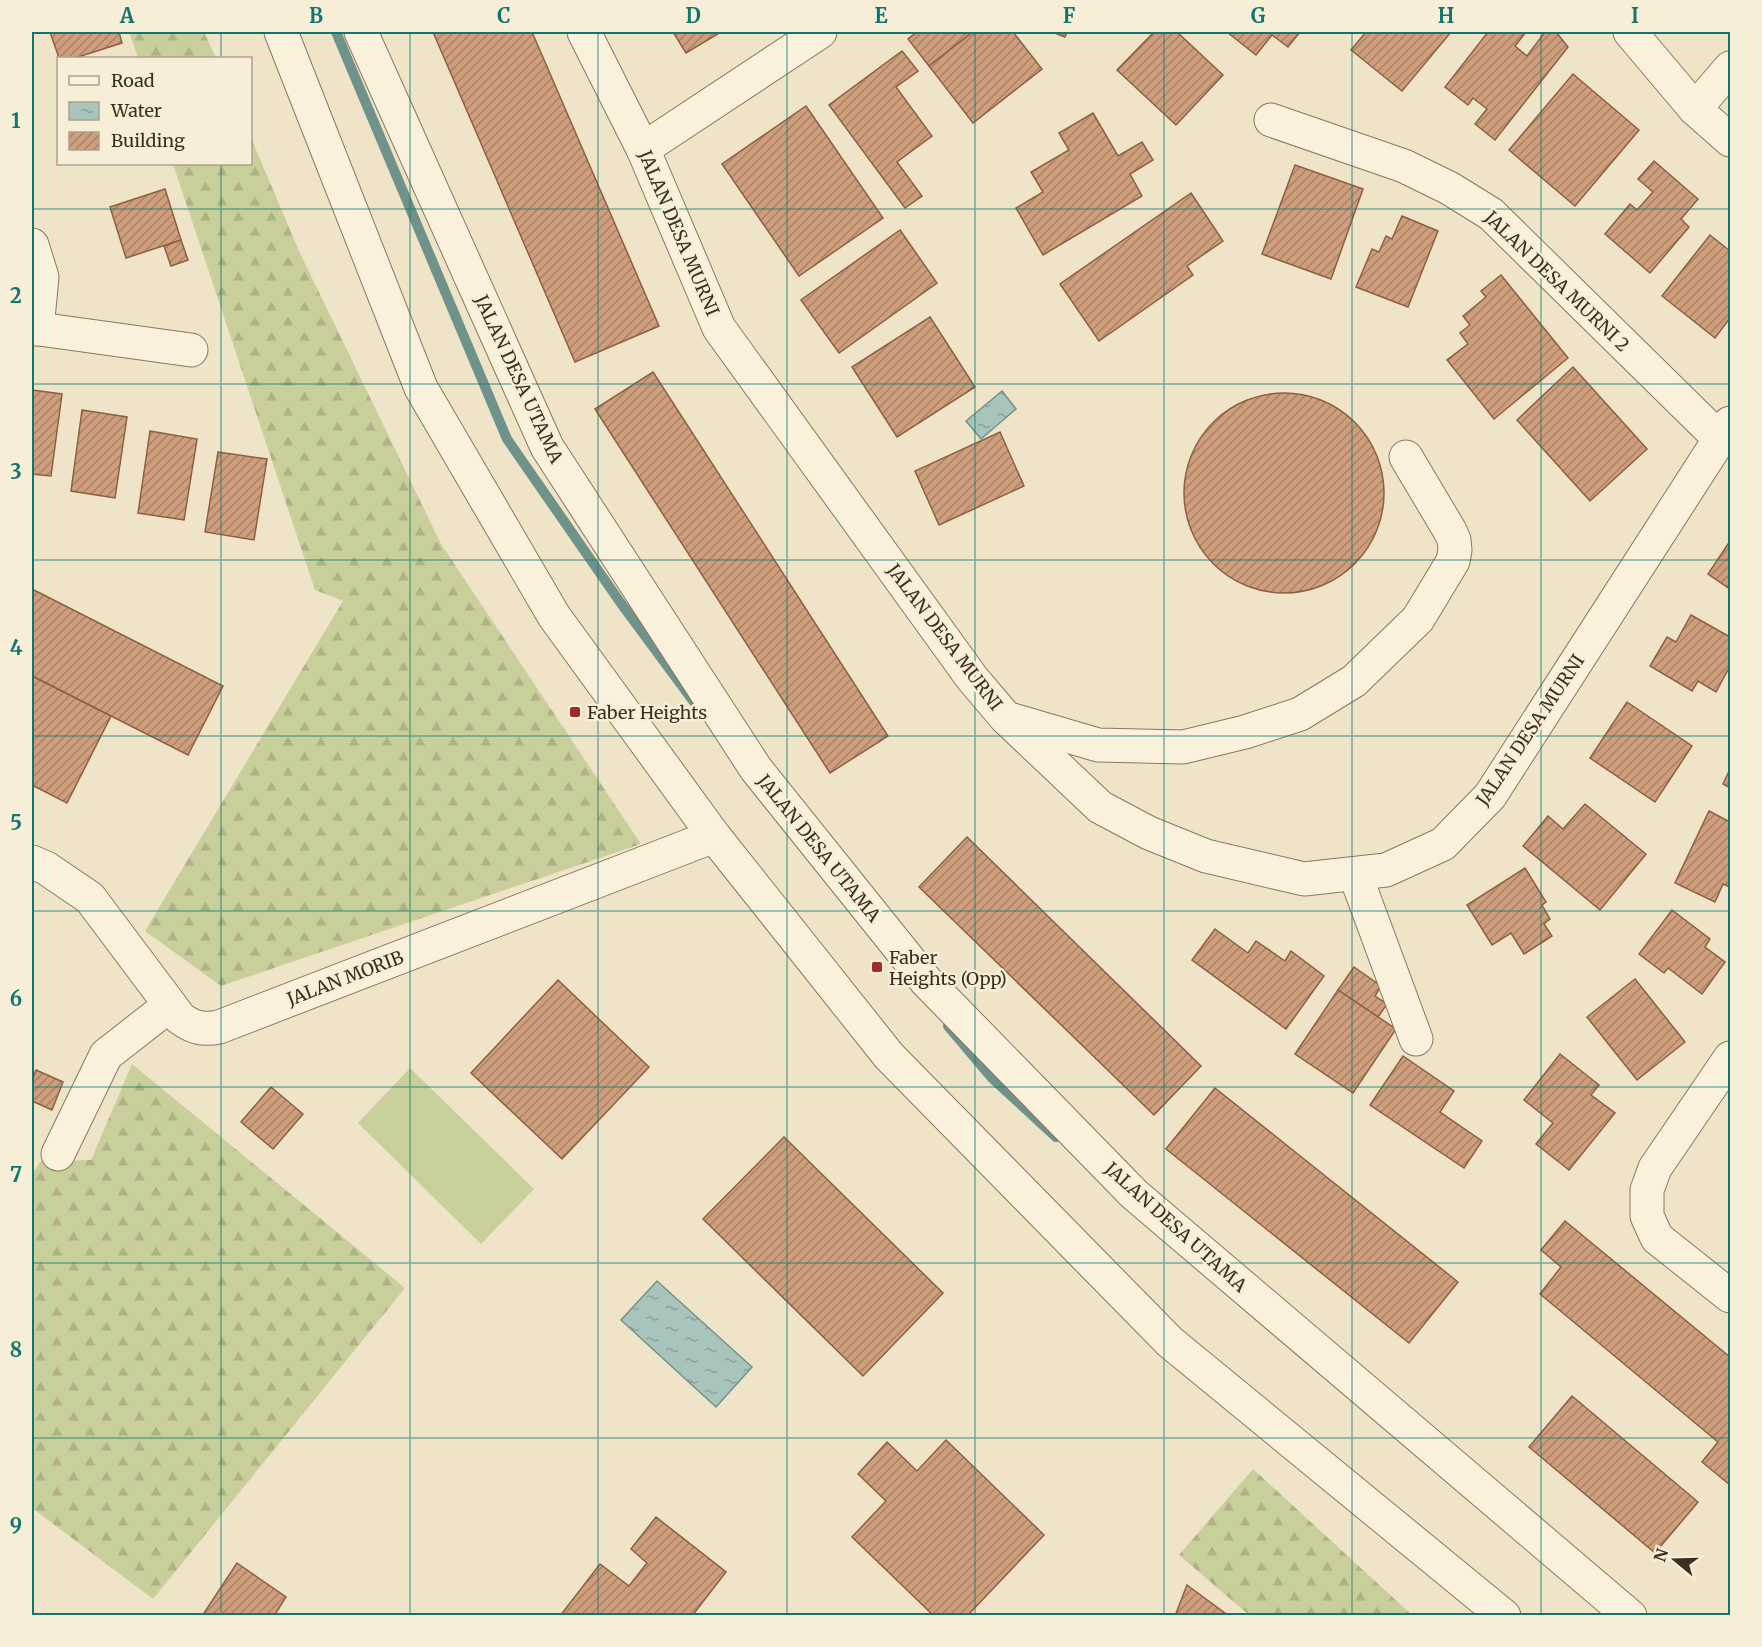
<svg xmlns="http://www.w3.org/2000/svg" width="1762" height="1647" viewBox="0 0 1762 1647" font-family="Merriweather,serif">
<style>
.forest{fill:url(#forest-firs)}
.pitch{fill:#c9cf9b}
.water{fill:url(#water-ripples);stroke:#6f938a;stroke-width:1.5}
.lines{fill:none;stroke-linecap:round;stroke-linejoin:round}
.stream{stroke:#6f938a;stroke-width:10}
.building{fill:url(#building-hatch);stroke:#8d5f41;stroke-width:1.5}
.minor-casing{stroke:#8d765c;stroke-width:35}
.minor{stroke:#faf1dc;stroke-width:33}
.grid{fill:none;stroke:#0f766e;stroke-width:1.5;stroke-opacity:0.55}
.poi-dot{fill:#9e2a2b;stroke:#f7eed8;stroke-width:2}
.labels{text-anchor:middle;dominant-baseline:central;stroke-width:5;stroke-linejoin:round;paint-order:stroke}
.street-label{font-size:18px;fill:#3d2e20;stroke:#f7eed8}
.poi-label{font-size:18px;fill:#3d2e20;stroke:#f7eed8;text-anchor:start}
.neatline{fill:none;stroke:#0f766e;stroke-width:2}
.grid-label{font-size:20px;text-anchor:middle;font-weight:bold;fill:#0f766e}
</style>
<defs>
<pattern id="forest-firs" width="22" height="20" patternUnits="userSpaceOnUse" patternTransform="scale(1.5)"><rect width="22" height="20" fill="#c9cf9b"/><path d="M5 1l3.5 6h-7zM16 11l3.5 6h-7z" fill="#aeb285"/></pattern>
<pattern id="water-ripples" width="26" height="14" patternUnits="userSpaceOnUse" patternTransform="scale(1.5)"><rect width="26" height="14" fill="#a9c4bc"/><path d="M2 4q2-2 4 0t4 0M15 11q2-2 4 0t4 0" fill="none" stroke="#8ba098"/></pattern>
<pattern id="building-hatch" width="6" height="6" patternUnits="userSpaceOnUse" patternTransform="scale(1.5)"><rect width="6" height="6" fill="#cf9f7d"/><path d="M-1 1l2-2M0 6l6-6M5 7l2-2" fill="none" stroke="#a98266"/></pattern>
</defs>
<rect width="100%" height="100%" fill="#f0e4c8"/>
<g class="forest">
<polygon points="129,32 204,32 216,58 138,58"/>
<polygon points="251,138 299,251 441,544 641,844 221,986 145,931 343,601 315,590 173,164 250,164"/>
<polygon points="132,1064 405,1288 153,1599 32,1508 32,1174 41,1161 91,1160"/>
<polygon points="1253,1469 1412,1615 1249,1615 1179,1555"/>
</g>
<polygon class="pitch" points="410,1068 534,1189 481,1244 358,1123"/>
<g class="water">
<polygon points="1002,391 1016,409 981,439 966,421"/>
<polygon points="657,1281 752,1367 716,1407 621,1320"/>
</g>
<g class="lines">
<g class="stream">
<polyline points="336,32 507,439 620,602 694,702"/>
<polyline points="948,1026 992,1078 1056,1137"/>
</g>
</g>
<g class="building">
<polygon points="50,32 119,32 122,43 75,58 59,58"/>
<polygon points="433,32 532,32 659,326 575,362"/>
<polygon points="673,32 721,32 686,53"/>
<polygon points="917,32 973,32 929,66 908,39"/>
<polygon points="973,32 1013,32 1042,69 973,123 929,66"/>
<polygon points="1052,32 1067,32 1065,37"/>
<polygon points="1154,32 1177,32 1223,75 1176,125 1117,70"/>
<polygon points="1227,32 1300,32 1288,47 1272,35 1256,55"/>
<polygon points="1366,32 1451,32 1402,91 1351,50"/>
<polygon points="1488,32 1526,32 1515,46 1527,56 1545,32 1556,32 1568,47 1495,140 1475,124 1487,109 1473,98 1468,105 1445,87"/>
<polygon points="902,51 918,71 896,87 932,136 897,162 922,196 905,208 829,105"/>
<polygon points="1573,74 1639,130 1575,206 1509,150"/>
<polygon points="806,106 883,218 799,276 722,164"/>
<polygon points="1093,113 1118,156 1142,142 1153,160 1130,174 1142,196 1043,255 1016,208 1043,192 1031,172 1069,150 1059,133"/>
<polygon points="1654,161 1698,199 1681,219 1689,227 1650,273 1605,234 1630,204 1637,210 1653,192 1638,179"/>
<polygon points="1295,165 1363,189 1331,279 1262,254"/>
<polygon points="165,189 181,240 126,258 110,207"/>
<polygon points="1191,193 1223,241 1187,266 1193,275 1099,341 1060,284"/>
<polygon points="1402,216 1438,231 1408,307 1356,287 1372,249 1379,252 1386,236 1392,239"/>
<polygon points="900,230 937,283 839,353 801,300"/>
<polygon points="1710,235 1730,251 1730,318 1715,338 1662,296"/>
<polygon points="181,240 188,260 171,266 164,246"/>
<polygon points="1501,275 1568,358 1494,419 1447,360 1468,344 1460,333 1470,325 1463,316 1486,297 1481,291"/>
<polygon points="930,317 975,387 897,437 852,367"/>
<polygon points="1573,367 1647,449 1590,501 1517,420"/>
<polygon points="653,372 888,736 830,773 595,409"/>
<polygon points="32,390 62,394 51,476 32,474"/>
<circle cx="1284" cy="493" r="100"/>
<polygon points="82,410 127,417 115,498 71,491"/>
<polygon points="150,431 197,439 184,520 138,513"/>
<polygon points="1000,432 1024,486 939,525 915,471"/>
<polygon points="218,452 267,459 254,540 205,532"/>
<polygon points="1730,541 1730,589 1708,574"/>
<polygon points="32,589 223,686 188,755 32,676"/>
<polygon points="1691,615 1730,637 1730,666 1716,692 1698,681 1692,691 1650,666 1667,637 1676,642"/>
<polygon points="32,676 111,716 67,803 32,785"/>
<polygon points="1627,702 1692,746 1655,802 1590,758"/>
<polygon points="1730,769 1730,788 1723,784"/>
<polygon points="1585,804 1646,854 1600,910 1523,846 1548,816 1563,829"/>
<polygon points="1709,811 1730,822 1730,887 1723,884 1715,902 1675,883"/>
<polygon points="967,837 1201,1066 1154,1115 919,887"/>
<polygon points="1525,868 1546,902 1542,905 1550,919 1544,924 1552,936 1524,954 1511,933 1492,945 1467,905"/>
<polygon points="1672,910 1710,939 1705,947 1725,962 1702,994 1668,968 1664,973 1639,954"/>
<polygon points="1215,929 1248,953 1256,941 1285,961 1291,951 1324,976 1286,1029 1192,960"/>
<polygon points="1354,967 1381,986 1375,996 1387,1004 1378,1017 1338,990"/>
<polygon points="1635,979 1685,1042 1637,1080 1587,1017"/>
<polygon points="558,980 649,1067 562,1159 471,1073"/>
<polygon points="1338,990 1396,1029 1353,1093 1295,1054"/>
<polygon points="1560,1054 1599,1085 1591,1095 1615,1113 1569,1170 1536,1144 1553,1123 1524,1100"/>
<polygon points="1403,1056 1454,1091 1440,1112 1482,1141 1464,1168 1370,1105"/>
<polygon points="36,1070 63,1082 52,1110 32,1101 32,1081"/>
<polygon points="271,1087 303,1114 273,1149 241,1122"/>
<polygon points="1215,1088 1458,1282 1409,1343 1166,1149"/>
<polygon points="784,1137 943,1293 863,1376 703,1219"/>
<polygon points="1565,1221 1730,1357 1730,1485 1702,1462 1718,1442 1540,1294 1561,1267 1541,1250"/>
<polygon points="1572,1396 1698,1502 1655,1553 1529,1447"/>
<polygon points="946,1440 1044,1535 967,1616 934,1616 852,1537 886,1501 858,1474 887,1442 917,1471"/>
<polygon points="656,1517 726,1572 692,1616 560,1616 600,1564 629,1586 647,1563 631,1549"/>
<polygon points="237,1563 286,1597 274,1616 202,1616"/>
<polygon points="1187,1585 1229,1616 1175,1616"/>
</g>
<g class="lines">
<g class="minor-casing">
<g id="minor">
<polyline points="281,32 421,388 554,616 714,836 889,1056 1170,1342 1504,1616"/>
<polyline points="361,32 547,447 756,769 926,981 1134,1194 1630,1616"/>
<polyline points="584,32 643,149 719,328 972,678 1006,718 1100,807 1149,833 1206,856 1304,879 1386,870 1443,844 1490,796 1730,423"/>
<polyline points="1630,32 1695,109 1730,140"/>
<polyline points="1695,109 1730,68"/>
<polyline points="1271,120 1404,166 1449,188 1491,214 1719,438"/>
<polyline points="643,149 820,32"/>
<polyline points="32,245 42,277 37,329"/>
<polyline points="32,328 191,350"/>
<polyline points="1013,720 1098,745 1183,747 1245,732 1300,714 1354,681 1418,619 1453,561 1455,550 1454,540 1450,531 1406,457"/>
<path d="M32 862 46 868 90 898 180 1018C193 1028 203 1030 219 1027L714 836"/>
<polyline points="1355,874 1416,1039"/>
<polyline points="1730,1058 1655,1168 1647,1190 1647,1216 1657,1238 1730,1296"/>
<polyline points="58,1154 106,1055 170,1005"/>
</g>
</g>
<use href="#minor" class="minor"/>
</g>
<path class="grid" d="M221 32V58M410 32V1616M598 32V1616M787 32V1616M975 32V1616M1164 32V1616M1352 32V1616M1541 32V1616M221 164V1616M32 209H1730M32 384H1730M32 560H1730M32 736H1730M32 911H1730M32 1087H1730M32 1263H1730M32 1438H1730"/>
<g class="poi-dot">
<rect x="569" y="706" width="12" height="12" rx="3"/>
<rect x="871" y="961" width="12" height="12" rx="3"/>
</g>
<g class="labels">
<g class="street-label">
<text transform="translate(679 233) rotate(67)">JALAN DESA MURNI</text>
<text transform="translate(1557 281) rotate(44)">JALAN DESA MURNI 2</text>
<text transform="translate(519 379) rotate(65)">JALAN DESA UTAMA</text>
<text transform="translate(945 637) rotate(53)">JALAN DESA MURNI</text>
<text transform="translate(1530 730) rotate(-56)">JALAN DESA MURNI</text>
<text transform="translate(819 848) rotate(51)">JALAN DESA UTAMA</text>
<text transform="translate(345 978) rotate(-21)">JALAN MORIB</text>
<text transform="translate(1176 1227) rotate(42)">JALAN DESA UTAMA</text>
</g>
<g class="poi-label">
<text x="587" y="712">Faber Heights</text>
<text x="889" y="957">Faber<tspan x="889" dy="21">Heights (Opp)</tspan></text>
</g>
</g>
<rect width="1762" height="1647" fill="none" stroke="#f7eed8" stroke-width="66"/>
<rect x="57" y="57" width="195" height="108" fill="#f7eed8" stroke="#ada18e" stroke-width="1.5"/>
<rect x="69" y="76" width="30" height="9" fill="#faf1dc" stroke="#ada18e" stroke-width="1.5"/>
<text x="111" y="87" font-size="18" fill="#3d2e20">Road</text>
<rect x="69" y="102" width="30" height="18" fill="url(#water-ripples)" stroke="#ada18e" stroke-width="1.5"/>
<text x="111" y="117" font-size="18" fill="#3d2e20">Water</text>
<rect x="69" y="132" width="30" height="18" fill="url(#building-hatch)" stroke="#ada18e" stroke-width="1.5"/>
<text x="111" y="147" font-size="18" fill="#3d2e20">Building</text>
<g transform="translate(1675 1560) rotate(289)" stroke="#f7eed8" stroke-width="4.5" paint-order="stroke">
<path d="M0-4.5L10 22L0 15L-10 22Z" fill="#3d2e20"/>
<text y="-9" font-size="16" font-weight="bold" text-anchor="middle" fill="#3d2e20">N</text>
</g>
<rect x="33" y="33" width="1696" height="1581" class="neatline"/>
<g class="grid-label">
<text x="127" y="23">A</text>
<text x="316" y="23">B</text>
<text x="504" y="23">C</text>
<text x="693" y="23">D</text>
<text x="881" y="23">E</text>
<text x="1069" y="23">F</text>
<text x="1258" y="23">G</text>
<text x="1446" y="23">H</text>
<text x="1635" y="23">I</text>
<text x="16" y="128">1</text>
<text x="16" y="303">2</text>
<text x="16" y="479">3</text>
<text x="16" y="655">4</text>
<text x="16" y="830">5</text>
<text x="16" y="1006">6</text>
<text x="16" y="1182">7</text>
<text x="16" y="1357">8</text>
<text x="16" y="1533">9</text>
</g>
</svg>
